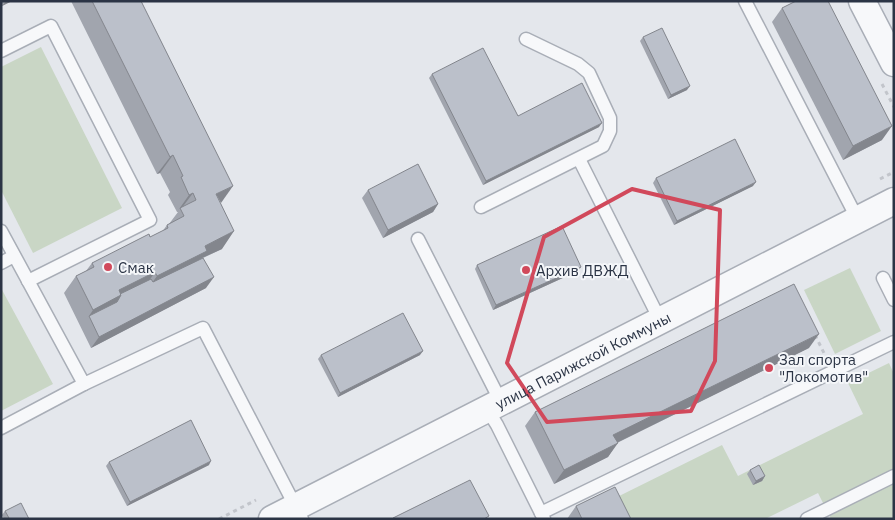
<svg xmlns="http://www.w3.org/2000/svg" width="895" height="520" viewBox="0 0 895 520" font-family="'IBM Plex Sans',sans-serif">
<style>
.green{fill:#c9d6c5}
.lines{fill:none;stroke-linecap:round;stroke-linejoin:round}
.service-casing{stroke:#a9aeb7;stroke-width:15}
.minor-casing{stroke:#a9aeb7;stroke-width:29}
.path{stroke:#c2c5cb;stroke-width:3;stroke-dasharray:4 4;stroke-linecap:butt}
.service{stroke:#f7f8fa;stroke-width:12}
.minor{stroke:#f7f8fa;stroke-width:26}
.wall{fill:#a1a5ae}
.shaded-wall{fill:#83868d}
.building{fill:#bbc0ca;stroke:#83868d}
.marked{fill:none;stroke:#d1495b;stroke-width:4;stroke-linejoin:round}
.poi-dot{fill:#d1495b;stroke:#f4f6f9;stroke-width:2}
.labels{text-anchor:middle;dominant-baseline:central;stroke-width:4;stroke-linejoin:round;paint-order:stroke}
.poi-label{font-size:15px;fill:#2b3445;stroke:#f4f6f9;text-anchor:start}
.street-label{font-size:15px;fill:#2b3445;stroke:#f4f6f9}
</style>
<rect width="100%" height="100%" fill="#e4e7ec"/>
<g class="green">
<polygon points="41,47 122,208 33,253 1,190 1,67"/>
<polygon points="850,268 881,331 835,354 804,290"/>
<polygon points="1,288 53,384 1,411"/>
<polygon points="889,363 894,374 894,519 831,519 818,493 765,519 610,519 603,504 722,445 738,476 863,414 848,383"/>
</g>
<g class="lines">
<g class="service-casing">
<g id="service">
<polyline points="745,1 858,220"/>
<polyline points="1,51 51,26 150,220 28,281"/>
<polyline points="579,159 660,320"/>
<polyline points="481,207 603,146 610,131 610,118 589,73 578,64 526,39"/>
<polyline points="1,231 84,384 203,328 302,519"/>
<polyline points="418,239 501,402"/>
<polyline points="1,263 14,256"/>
<polyline points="883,278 894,300"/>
<polyline points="487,409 497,425 544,519"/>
<polyline points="1,428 84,384"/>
<polyline points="541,513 894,342"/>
<polyline points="807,519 894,476"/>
</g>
</g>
<g class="minor-casing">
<g id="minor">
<polyline points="862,1 894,63"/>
<path id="s1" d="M272 519 894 201"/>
</g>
</g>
<g class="path">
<polyline points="882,84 894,107"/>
<polyline points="880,179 894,172"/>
<polyline points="815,335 826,357"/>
<polyline points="219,519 256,500"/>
</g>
<use href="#service" class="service"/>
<use href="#minor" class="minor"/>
</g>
<g class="wall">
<polygon points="1,1 12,1 2,6"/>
<polygon points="71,1 141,1 220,203 222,249 203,258 206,288 91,348 64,293 76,276 86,271 92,263 162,232 167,225 169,224 178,212 177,212 168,195 170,192 160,173 157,174"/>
<polygon points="782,8 882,140 843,160 772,22"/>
<polygon points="643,37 687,90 668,99 640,41"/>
<polygon points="432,74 518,116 599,127 483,185 429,78"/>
<polygon points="656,178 753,186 674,225 653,183"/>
<polygon points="368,190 438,204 433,212 383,238 362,198"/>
<polygon points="477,265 581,267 578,271 493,310 475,269"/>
<polygon points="809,348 617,443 608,457 554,484 525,426 535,412"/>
<polygon points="321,355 420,355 338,397 318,359"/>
<polygon points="109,462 209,465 127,506 106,466"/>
<polygon points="750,470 765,476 762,481 753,485 747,474"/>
<polygon points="576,506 631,519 567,519"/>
<polygon points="5,511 29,519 4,519 2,515"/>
</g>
<g class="shaded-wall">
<polygon points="6,1 12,1 2,6"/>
<polygon points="690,86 687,90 668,99 671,95"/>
<polygon points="602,123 599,127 483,185 486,181"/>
<polygon points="892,126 882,140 843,160 853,146"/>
<polygon points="173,155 160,173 157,174 170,157"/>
<polygon points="756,182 753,186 674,225 677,221"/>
<polygon points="233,186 221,203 216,194"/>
<polygon points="193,193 181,209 180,208 177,212 189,195"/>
<polygon points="438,204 433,212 383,238 388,230"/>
<polygon points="234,231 222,249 202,258 145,293 157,276 205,246"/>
<polygon points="581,267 578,271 493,310 496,305"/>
<polygon points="155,272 143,290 89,316 93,310 119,290"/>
<polygon points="214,277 206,288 91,348 99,337"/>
<polygon points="819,334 809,348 604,449 613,435"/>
<polygon points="423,351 420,355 338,397 340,393"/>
<polygon points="618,443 608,457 554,484 564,470"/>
<polygon points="211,461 209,465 127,506 130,502"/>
<polygon points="765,476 762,481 753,485 756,481"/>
</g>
<g class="building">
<polygon points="92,1 141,1 233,186 216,194 234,231 205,246 207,251 157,276 155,272 119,290 121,295 93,310 76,276 94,267 92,263 149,234 150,237 168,228 167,225 184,216 180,208 196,200 193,193 189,195 181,177 183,176 173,155 170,157"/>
<polygon points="796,1 828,1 892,126 853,146 782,8"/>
<polygon points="662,28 690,86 671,95 643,37"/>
<polygon points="483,48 518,116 582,83 602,123 486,181 432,74"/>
<polygon points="735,139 756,182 677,221 656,178"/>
<polygon points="418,164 438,204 388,230 368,190"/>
<polygon points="562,226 581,267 496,305 477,265"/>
<polygon points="203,258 214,277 99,337 89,316 117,302 121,295 120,294 151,279 153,282"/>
<polygon points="794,284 819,334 613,435 618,443 564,470 535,412"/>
<polygon points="403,313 423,351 340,393 321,355"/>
<polygon points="191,420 211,461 130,502 109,462"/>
<polygon points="759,465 765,476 756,481 750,470"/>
<polygon points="470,480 489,516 484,519 393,519 393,518"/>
<polygon points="615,487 631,519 582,519 576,506"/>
<polygon points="21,503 29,519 7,519 9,518 5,511"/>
</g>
<path class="marked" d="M632 189 720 210 715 361 691 411 547 422 507 363 544 237Z"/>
<g class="poi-dot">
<circle cx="108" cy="267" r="5"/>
<circle cx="526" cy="270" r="5"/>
<circle cx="769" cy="368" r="5"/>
</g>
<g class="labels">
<g class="poi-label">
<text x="118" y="267">Смак</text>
<text x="536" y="270">Архив ДВЖД</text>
<text x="779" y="359">Зал спорта<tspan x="779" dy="17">"Локомотив"</tspan></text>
</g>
<g class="street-label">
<text stroke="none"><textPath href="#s1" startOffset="349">улица Парижской Коммуны</textPath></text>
</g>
</g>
<rect width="895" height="520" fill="none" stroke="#2b3445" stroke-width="5"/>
</svg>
